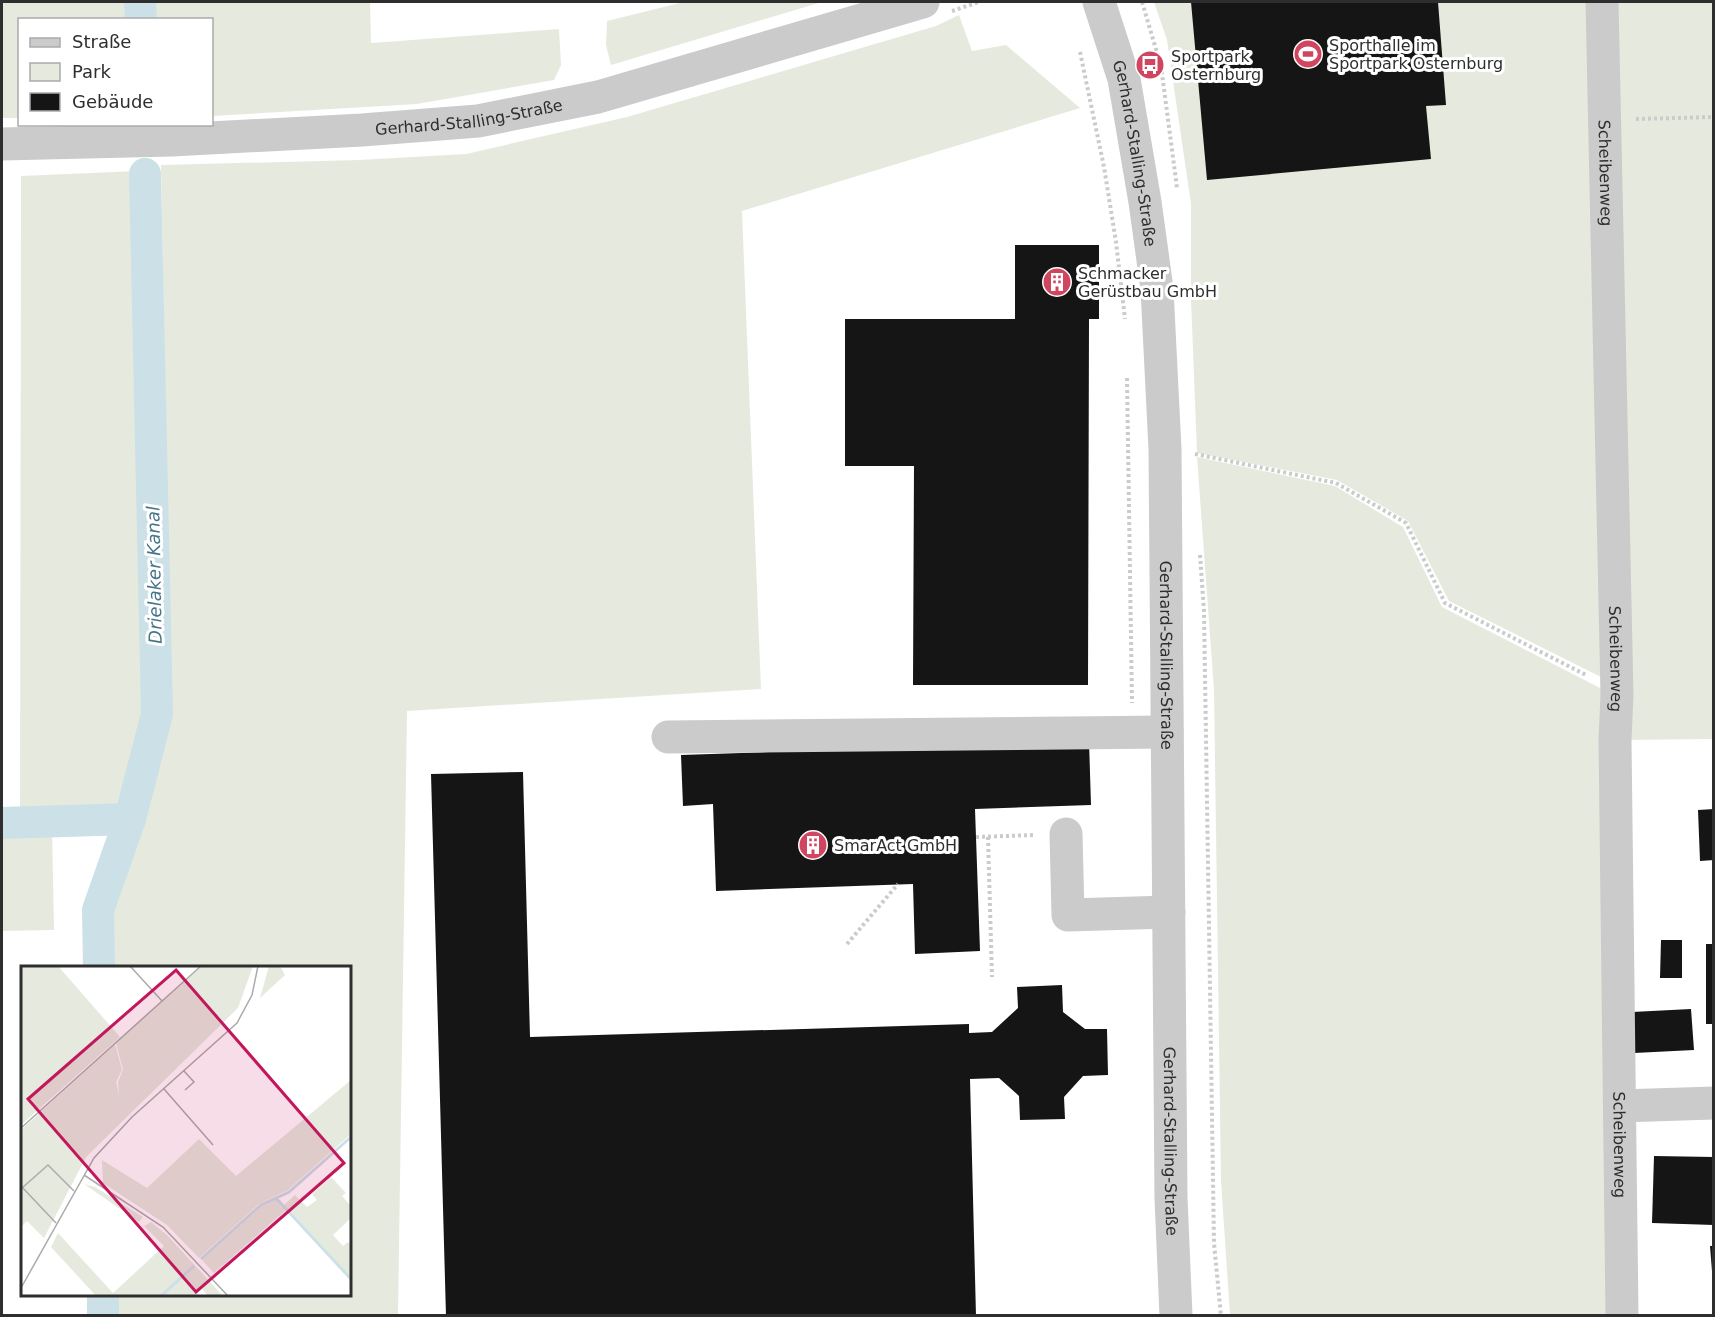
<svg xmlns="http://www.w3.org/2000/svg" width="1715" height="1317" viewBox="0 0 1715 1317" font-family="'DejaVu Sans',sans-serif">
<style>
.green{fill:#e6eade}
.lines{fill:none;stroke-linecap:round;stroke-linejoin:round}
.canal{stroke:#cce0e8;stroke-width:32}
.building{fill:#151515}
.path{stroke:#cbcbcb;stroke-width:4;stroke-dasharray:3 3;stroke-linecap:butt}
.minor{stroke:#cbcbcb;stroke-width:33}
.labels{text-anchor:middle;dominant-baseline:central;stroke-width:6;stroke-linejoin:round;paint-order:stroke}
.poi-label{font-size:16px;fill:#2e2e2e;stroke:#fff;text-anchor:start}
.street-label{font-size:16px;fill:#2e2e2e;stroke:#fff}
.water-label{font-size:18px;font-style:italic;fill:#467587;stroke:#fff}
.inset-river{fill:none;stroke:#cce0e8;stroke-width:3}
.inset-road{fill:none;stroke:#ababab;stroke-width:1.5}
.view{fill:#c2185b;fill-opacity:0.15;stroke:#c2185b;stroke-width:3}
.inset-edge{fill:none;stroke:#2e2e2e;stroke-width:3}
</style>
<rect width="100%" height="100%" fill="#fff"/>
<g class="green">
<polygon points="2,2 370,2 371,43 559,29 561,65 554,80 417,104 212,116 212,20 20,20 19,118 2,118"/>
<polygon points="684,2 822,2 611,65 606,45 607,21"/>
<polygon points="1154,2 1591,2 1609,681 1449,601 1408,521 1337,480 1197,453 1191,300 1191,204 1167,40"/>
<polygon points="1615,2 1713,2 1713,739 1624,740"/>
<polygon points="959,15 972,51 1006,45 1080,108 742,211 761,689 407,711 398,1315 115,1315 115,1295 350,1294 350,968 110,967 109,913 171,705 161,165 359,160 466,154 627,117 936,26"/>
<polygon points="136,171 148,715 121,812 20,816 21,176"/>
<polygon points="1197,457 1335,486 1403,527 1442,607 1608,692 1616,1315 1230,1315 1221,1181 1214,690"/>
<polygon points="52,827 54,930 2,931 2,829"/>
</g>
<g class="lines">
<g class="canal">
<polyline points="140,2 141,20"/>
<polyline points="2,823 130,819"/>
<polyline points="99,968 98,910 130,819 157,714 145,174"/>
<polyline points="103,1294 103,1316"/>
</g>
</g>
<g class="building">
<polygon points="1191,2 1438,2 1446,105 1426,106 1431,159 1207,180"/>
<polygon points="1015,245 1099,245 1099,319 1089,319 1088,685 913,685 914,466 845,466 845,319 1015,319"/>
<polygon points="1089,741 1091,805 975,809 980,951 915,954 913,884 716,891 713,804 683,806 681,755"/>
<polygon points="523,772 530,1037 969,1024 969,1033 992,1032 1018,1008 1017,987 1062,985 1063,1012 1085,1029 1107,1029 1108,1075 1083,1076 1064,1097 1065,1119 1020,1120 1019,1096 999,1078 970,1079 976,1316 446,1316 431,774"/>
<polygon points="1714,809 1714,860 1700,861 1698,810"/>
<polygon points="1661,940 1682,940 1682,978 1660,978"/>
<rect x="1706" y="944" width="8" height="80"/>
<polygon points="1691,1009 1694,1050 1634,1053 1632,1012"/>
<polygon points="1654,1156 1714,1157 1714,1225 1652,1223"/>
<polygon points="1710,1246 1714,1246 1714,1271 1712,1271"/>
</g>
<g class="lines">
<g class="path">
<polyline points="1142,2 1161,66 1177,188"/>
<polyline points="952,11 979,2"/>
<polyline points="1080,52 1104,167 1116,242 1125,319"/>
<polyline points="1636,119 1714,117"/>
<polyline points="1127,378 1132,703"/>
<polyline points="1195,454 1336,483 1406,523 1445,603 1586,675"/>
<polyline points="1200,555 1204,611 1214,1243 1221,1316"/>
<polyline points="976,837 1035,835"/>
<polyline points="988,837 992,977"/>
<polyline points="847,944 898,884"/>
</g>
<g class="minor">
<path id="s1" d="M1099 2 1124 79 1145 202 1157 289 1165 449 1171 1198 1176 1316"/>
<path id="s2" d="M1602 2 1617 695 1615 740 1622 1316"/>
<path id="s3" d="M2 144 172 140 362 130 478 121 598 97 923 2"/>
<polyline points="668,737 1167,732"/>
<polyline points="1066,834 1068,915 1169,912"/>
<polyline points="1620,1106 1714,1103"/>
</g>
</g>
<defs>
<g id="stadium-disc" transform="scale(1.5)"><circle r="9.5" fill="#d04660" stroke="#fff"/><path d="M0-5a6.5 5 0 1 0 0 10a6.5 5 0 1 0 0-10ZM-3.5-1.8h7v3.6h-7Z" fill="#fff"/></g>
<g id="bus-disc" transform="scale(1.5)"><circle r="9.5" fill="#d04660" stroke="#fff"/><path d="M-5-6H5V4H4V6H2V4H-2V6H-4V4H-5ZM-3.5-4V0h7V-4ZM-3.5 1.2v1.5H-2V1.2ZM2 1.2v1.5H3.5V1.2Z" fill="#fff"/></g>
<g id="building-disc" transform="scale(1.5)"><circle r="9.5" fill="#d04660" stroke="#fff"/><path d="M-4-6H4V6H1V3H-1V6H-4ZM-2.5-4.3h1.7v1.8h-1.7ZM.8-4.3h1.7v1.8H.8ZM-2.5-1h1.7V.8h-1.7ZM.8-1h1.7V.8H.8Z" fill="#fff"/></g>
</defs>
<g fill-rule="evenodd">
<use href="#stadium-disc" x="1308" y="54"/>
<use href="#bus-disc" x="1150" y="65"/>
<use href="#building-disc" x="1057" y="282"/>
<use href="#building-disc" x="813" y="845"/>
</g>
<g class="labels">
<g class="poi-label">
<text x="1329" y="45">Sporthalle im<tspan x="1329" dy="18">Sportpark Osternburg</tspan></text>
<text x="1171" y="56">Sportpark<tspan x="1171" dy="18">Osternburg</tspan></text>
<text x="1078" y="273">Schmacker<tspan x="1078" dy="18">Gerüstbau GmbH</tspan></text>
<text x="834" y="845">SmarAct GmbH</text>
</g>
<g class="street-label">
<text stroke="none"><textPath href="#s3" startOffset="468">Gerhard-Stalling-Straße</textPath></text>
<text stroke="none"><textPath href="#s1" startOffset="156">Gerhard-Stalling-Straße</textPath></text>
<text stroke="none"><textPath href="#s2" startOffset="171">Scheibenweg</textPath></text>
<text stroke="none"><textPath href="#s1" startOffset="660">Gerhard-Stalling-Straße</textPath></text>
<text stroke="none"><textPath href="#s2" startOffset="657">Scheibenweg</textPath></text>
<text stroke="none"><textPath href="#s1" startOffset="1146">Gerhard-Stalling-Straße</textPath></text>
<text stroke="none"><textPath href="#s2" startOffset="1143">Scheibenweg</textPath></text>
</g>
<g class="water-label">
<text transform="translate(154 575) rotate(-91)">Drielaker Kanal</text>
</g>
</g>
<g transform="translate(21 966)">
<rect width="330" height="330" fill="#fff"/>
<path d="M0 0H37L99 71 0 159ZM181 0H232L217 42 65 191 23 272 6 255 0 261V164L94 78 101 104 95 116 98 128 97 116 102 104 95 77ZM248 0H259L264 9 239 32ZM330 114V168L267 224 238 238 178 292 146 259 82 217 81 194 126 222 178 173 215 210ZM310 211 325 227 321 230 330 240V252L312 269 322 280 327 276 330 280V311L263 239 274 229 286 241 296 234 291 228ZM63 218 74 221 122 251 118 256ZM255 233 265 244 193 307 181 294 241 240ZM130 256 146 269 202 330H187L181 323 173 330H75L30 281 37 267 92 327 143 280 123 260Z" fill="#e6eade"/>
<path class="inset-river" d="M254 231 330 313M180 293 240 239 268 226 330 171M140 330 173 300"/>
<path class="inset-road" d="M109 0 141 35M163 105 173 116 164 124M143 123 192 179M0 162 180 0M63 209 142 261 207 330M0 220 35 257M1 222 27 199 53 225M0 322 73 192 111 151 216 57 231 29 237 0"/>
<path class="view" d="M155 4 323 197 175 326 7 133Z"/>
<rect width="330" height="330" class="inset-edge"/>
</g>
<rect width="1715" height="1317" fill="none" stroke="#2e2e2e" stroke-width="6"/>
<rect x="18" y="18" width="195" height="108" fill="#ffffff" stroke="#ababab" stroke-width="1.5"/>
<rect x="30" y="38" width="30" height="9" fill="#cbcbcb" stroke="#ababab" stroke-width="1.5"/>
<text x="72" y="48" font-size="18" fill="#2e2e2e">Straße</text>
<rect x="30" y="63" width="30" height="18" fill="#e6eade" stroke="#ababab" stroke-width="1.5"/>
<text x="72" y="78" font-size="18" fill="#2e2e2e">Park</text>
<rect x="30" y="93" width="30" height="18" fill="#151515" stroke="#ababab" stroke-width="1.5"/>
<text x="72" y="108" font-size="18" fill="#2e2e2e">Gebäude</text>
</svg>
